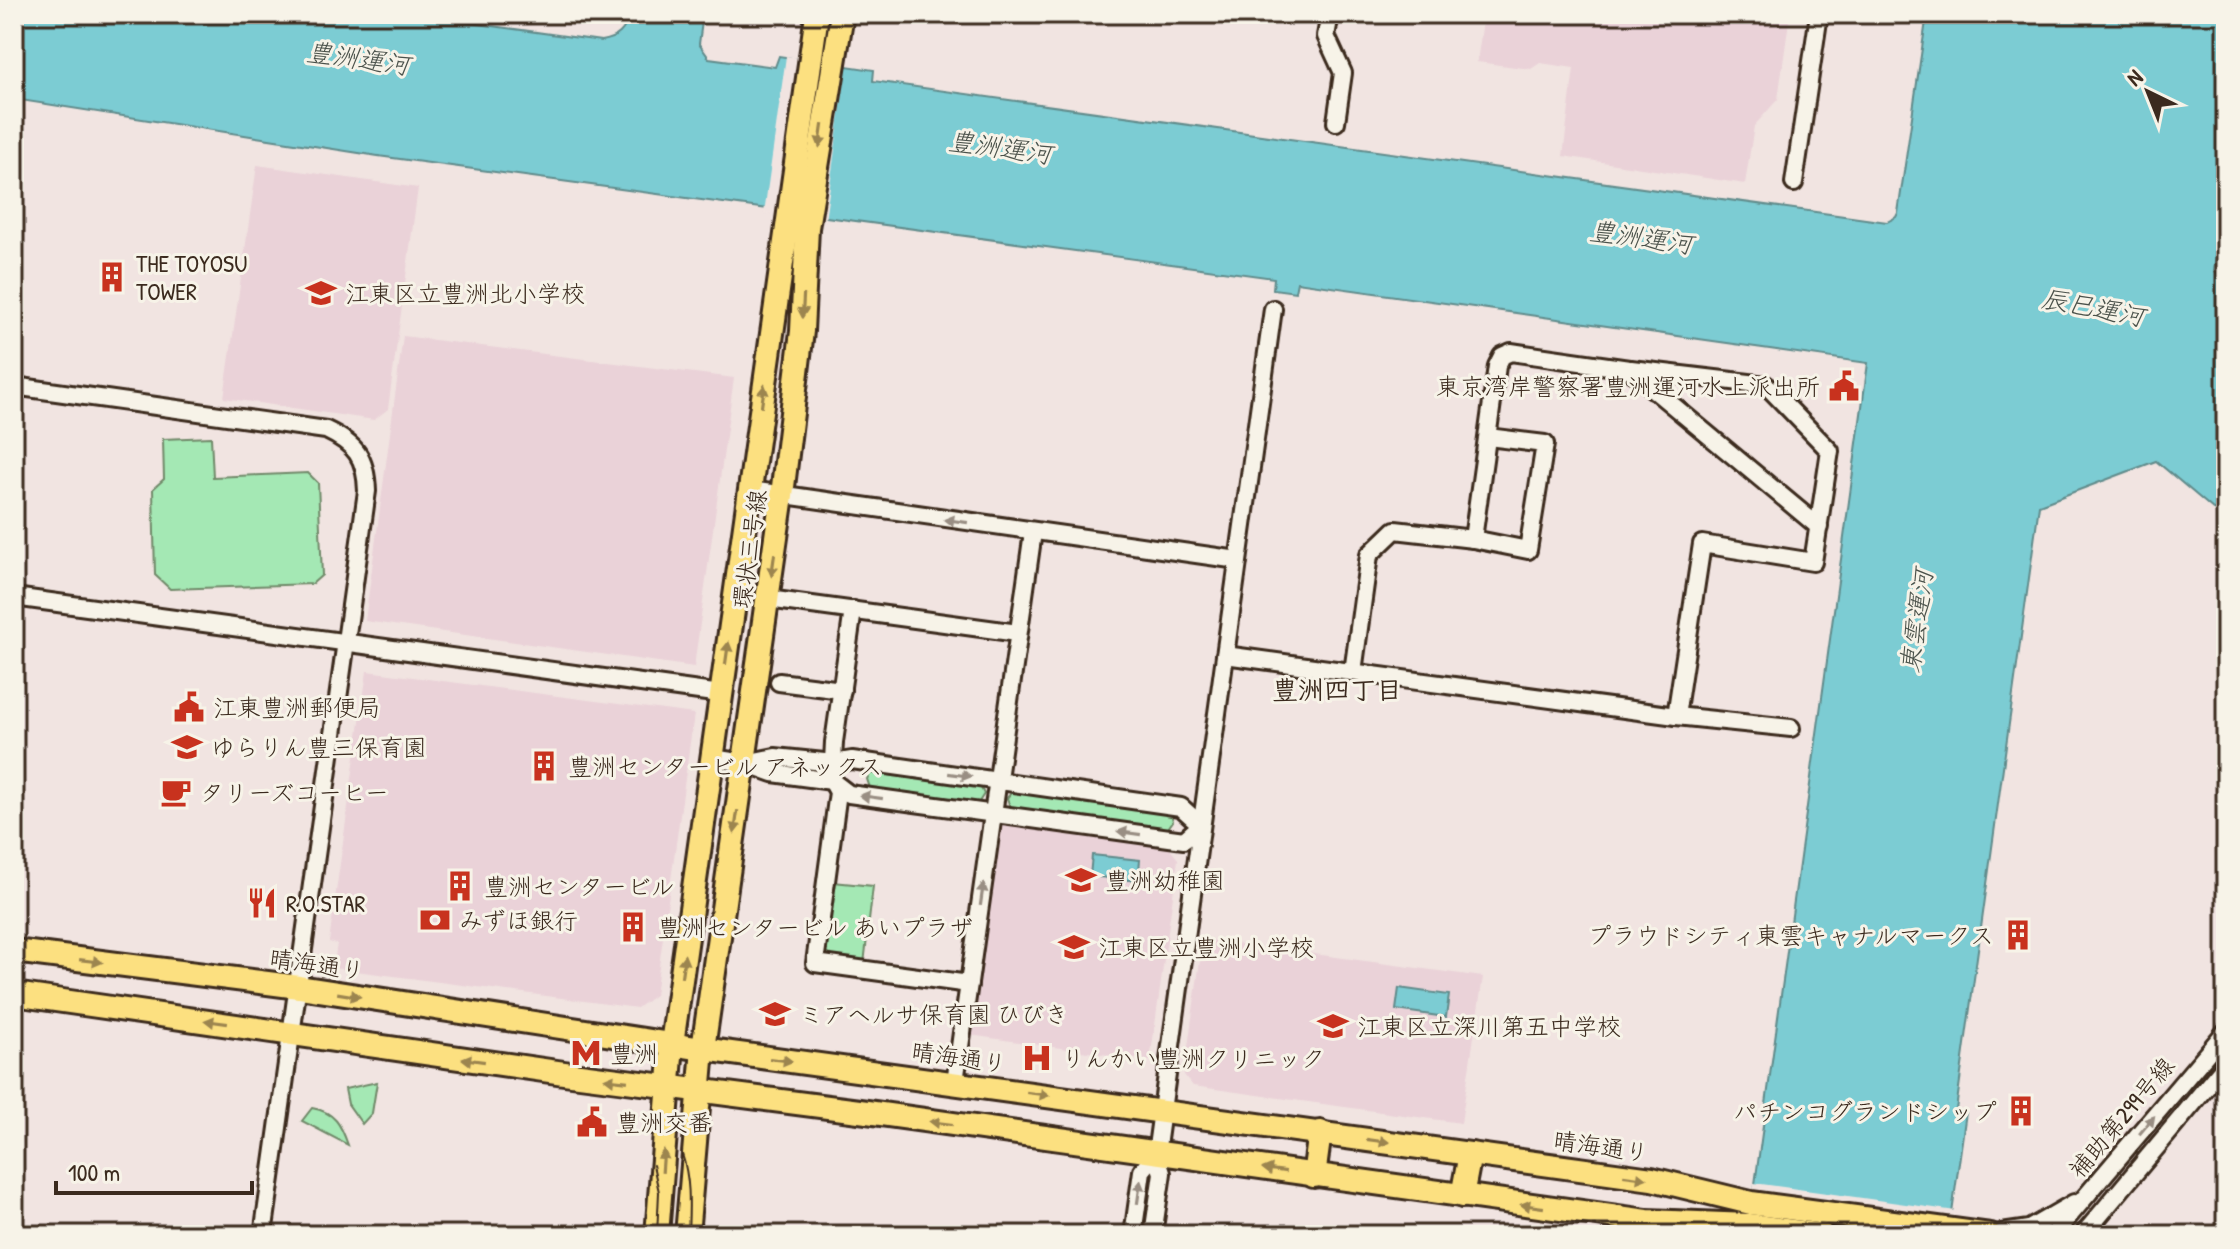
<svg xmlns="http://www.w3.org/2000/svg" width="2240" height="1249" viewBox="0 0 2240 1249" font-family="'Patrick Hand','Klee One',sans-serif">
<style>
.built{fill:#ead2d8}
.green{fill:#a4e8b4;stroke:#708969;stroke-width:2}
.water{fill:#7bccd3;stroke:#618b8b;stroke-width:2}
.pier{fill:#f1e4e1}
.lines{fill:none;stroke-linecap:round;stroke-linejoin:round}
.minor-casing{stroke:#3b2a1e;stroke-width:22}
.major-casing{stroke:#3b2a1e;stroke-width:28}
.minor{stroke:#f7f3e8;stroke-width:16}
.major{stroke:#fce080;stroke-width:22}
.tram{stroke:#3b2a1e;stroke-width:2}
.oneway{fill:#9c854f}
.oneway2{fill:#998e83}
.labels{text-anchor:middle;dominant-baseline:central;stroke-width:6;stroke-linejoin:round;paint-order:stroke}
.poi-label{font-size:24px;fill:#3b2a1e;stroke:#f7f3e8;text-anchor:start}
.street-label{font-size:24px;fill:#3b2a1e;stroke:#f7f3e8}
.water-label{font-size:26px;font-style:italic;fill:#4b524b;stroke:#f7f3e8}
.neighbourhood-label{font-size:26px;font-weight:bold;fill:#3b2a1e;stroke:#f7f3e8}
</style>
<rect width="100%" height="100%" fill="#f1e4e1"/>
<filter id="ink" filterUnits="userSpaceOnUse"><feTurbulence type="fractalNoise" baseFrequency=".0125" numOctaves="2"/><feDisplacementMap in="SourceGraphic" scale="16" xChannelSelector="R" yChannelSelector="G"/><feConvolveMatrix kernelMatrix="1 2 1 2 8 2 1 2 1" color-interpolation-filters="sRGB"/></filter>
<g filter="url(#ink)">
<g class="built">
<polygon points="1484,14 1790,14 1778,99 1754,126 1745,184 1563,156 1574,68 1540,63 1531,69 1477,62"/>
<polygon points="257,165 418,188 388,409 374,420 224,398"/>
<polygon points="403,336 734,378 694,667 365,621"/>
<polygon points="367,671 694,714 655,995 637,1008 333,968 337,944 329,942"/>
<polygon points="1003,823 1168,847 1178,859 1150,1061 970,1035 999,826"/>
<polygon points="1203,939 1483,977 1461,1123 1193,1086 1184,1075"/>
</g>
<g class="green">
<polygon points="211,437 213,477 308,473 318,483 322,575 312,584 170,589 155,575 153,489 164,479 163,439"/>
<polygon points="878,768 979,784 984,794 977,805 871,791 867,779 871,772"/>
<polygon points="1015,788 1171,813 1173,821 1166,831 1011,810 1007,798"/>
<polygon points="833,882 873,886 864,964 826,959 823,955"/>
<polygon points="377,1082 372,1113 362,1124 348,1104 345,1089"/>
<path d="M312 1108C335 1112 341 1125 348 1145L302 1121Z"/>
</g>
<g class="water">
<path d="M14 14H406L601 41C618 38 625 31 630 14H703L699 44 709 58 775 67 779 56 874 70 873 81 1887 222 1896 217 1898 213 1927 14H2226V193L2214 270 2226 281V520L2156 461 2039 505 1956 1110 1966 1112 1949 1235H1748L1868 363 1297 282 1295 292 1273 289 1274 278 378 156 14 99Z"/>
<polygon points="1092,855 1140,860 1138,881 1090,876"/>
<polygon points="1399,988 1449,995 1446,1017 1396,1010"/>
</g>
<g class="pier">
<polygon points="786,56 847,64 825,221 764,213"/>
<polygon points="1754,1183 1956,1211 1953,1235 1747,1235"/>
</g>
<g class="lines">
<g class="minor-casing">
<g id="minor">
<polyline points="1330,14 1326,36 1343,73 1336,122"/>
<polyline points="1794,183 1819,14"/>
<polyline points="1631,369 1766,385 1830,451 1813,562 1702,544 1676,716"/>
<path d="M14 386 326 430C356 444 366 458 367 491L263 1235"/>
<polyline points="750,490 1238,560"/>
<polyline points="1473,539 1528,550 1545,444 1488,437"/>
<polyline points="14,597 721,694"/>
<polyline points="768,599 1018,633"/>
<polyline points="853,610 834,742 832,781 838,792 815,963 969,984"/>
<polyline points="1225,655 1676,716 1791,728"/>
<polyline points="1353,672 1369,555 1395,530 1473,539 1497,366 1502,356 1511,352 1629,369 1819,527"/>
<polyline points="779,682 842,690"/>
<polyline points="712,758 745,763 773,773 832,781 849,794 1184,840 1201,825 1181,807 852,760 834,763 775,757 745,763"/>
<polyline points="955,1082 1033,532"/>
<polyline points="1133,1235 1142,1171 1156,1154"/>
<polyline points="1153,1235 1162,1173 1156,1154 1273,309"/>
<polyline points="1988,1235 2029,1229 2074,1203"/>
<polyline points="2053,1235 2226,1031"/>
<polyline points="2083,1235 2226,1064"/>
</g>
</g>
<g class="major-casing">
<g id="major">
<polyline points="14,951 299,987 703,1049 1652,1179 1751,1203 1990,1235"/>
<polyline points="14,994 564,1073 867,1112 1647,1221 1749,1225 1822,1235"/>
<polyline points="1314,1176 1320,1132"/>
<polyline points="1462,1196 1470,1154"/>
<polyline points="657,1235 672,1044 817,14"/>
<polyline points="687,1235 703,1049 782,495 802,331 807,228 842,14"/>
</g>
</g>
<use href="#minor" class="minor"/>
<use href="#major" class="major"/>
<g class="tram">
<path d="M682 1154C691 1181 689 1207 688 1235"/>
<polyline points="653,1165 659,1192 657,1235"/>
</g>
</g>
<defs><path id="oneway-solid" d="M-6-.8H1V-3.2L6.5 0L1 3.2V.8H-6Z" transform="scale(2)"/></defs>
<g class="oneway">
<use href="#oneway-solid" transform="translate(821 136) rotate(98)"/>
<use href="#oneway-solid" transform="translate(803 306) rotate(93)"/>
<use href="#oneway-solid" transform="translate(763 396) rotate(-82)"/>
<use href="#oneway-solid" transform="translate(773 565) rotate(98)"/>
<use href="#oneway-solid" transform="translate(727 653) rotate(-82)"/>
<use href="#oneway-solid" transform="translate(736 822) rotate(98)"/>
<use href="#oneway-solid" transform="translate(91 961) rotate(7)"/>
<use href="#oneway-solid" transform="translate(683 966) rotate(-82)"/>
<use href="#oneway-solid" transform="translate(349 995) rotate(9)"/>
<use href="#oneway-solid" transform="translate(216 1022) rotate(-172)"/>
<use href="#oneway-solid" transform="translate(473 1060) rotate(-172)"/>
<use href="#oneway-solid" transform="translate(781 1060) rotate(7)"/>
<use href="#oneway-solid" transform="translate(616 1080) rotate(-173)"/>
<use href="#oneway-solid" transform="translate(1038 1094) rotate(8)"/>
<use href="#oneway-solid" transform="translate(941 1123) rotate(-172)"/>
<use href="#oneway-solid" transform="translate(1378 1141) rotate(8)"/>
<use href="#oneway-solid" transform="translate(663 1161) rotate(-86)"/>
<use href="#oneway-solid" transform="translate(1274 1170) rotate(-172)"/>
<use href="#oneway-solid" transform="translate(1635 1177) rotate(8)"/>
<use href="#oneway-solid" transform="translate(1532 1206) rotate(-172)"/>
</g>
<g class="oneway2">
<use href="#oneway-solid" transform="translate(956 521) rotate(-172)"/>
<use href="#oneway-solid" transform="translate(960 775) rotate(8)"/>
<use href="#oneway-solid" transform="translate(871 797) rotate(-172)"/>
<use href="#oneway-solid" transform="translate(1129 833) rotate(-172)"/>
<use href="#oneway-solid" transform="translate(982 894) rotate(-82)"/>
<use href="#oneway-solid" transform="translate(2147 1125) rotate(-50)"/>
<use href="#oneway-solid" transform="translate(1139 1192) rotate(-82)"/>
</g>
</g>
<defs>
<g id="building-bare" transform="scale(2.4)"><path d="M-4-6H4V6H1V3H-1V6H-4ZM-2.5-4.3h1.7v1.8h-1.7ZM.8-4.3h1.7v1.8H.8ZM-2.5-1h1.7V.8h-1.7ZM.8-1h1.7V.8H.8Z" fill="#c8321e" stroke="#f7f3e8" stroke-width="2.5" paint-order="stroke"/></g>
<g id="school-bare" transform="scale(2.4)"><path d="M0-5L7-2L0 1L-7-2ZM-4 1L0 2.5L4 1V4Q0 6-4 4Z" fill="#c8321e" stroke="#f7f3e8" stroke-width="2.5" paint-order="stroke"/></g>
<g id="civic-bare" transform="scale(2.4)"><path d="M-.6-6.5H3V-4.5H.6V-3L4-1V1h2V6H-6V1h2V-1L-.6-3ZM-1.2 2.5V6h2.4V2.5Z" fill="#c8321e" stroke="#f7f3e8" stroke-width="2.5" paint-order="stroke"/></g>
<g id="cafe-bare" transform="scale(2.4)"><path d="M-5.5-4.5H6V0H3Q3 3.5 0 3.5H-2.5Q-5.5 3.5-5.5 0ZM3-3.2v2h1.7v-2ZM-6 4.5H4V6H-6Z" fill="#c8321e" stroke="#f7f3e8" stroke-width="2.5" paint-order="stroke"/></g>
<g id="restaurant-bare" transform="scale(2.4)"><path d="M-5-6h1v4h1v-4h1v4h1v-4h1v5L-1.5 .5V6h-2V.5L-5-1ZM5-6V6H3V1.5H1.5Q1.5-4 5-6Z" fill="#c8321e" stroke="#f7f3e8" stroke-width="2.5" paint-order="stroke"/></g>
<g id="bank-bare" transform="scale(2.4)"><path d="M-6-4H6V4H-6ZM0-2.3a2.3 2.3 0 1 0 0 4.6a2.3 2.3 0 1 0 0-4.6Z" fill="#c8321e" stroke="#f7f3e8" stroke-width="2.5" paint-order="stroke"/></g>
<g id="metro-bare" transform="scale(2.4)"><path d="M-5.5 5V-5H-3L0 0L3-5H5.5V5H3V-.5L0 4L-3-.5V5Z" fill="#c8321e" stroke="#f7f3e8" stroke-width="2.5" paint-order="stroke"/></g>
<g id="hospital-bare" transform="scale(2.4)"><path d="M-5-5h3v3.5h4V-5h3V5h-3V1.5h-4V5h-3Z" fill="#c8321e" stroke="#f7f3e8" stroke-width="2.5" paint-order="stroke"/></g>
</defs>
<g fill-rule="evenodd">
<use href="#building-bare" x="112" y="277"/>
<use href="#school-bare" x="321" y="293"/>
<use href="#civic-bare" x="1844" y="386"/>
<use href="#civic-bare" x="189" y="707"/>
<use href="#school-bare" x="187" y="747"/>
<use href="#building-bare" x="544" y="766"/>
<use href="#cafe-bare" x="176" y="792"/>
<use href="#school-bare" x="1081" y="880"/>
<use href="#building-bare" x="460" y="886"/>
<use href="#restaurant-bare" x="262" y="903"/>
<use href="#bank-bare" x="435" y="920"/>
<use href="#building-bare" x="633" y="927"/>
<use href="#building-bare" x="2018" y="935"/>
<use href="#school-bare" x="1074" y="947"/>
<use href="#school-bare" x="775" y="1014"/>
<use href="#school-bare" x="1333" y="1026"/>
<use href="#metro-bare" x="586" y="1053"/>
<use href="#hospital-bare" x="1037" y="1058"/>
<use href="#building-bare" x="2021" y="1111"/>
<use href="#civic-bare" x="592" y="1122"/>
</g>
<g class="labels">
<g class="poi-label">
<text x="136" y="263">THE TOYOSU<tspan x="136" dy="28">TOWER</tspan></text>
<text x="345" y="293">江東区立豊洲北小学校</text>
<text x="1820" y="386" text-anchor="end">東京湾岸警察署豊洲運河水上派出所</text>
<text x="213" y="707">江東豊洲郵便局</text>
<text x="211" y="747">ゆらりん豊三保育園</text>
<text x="568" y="766">豊洲センタービル アネックス</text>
<text x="200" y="792">タリーズコーヒー</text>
<text x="1105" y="880">豊洲幼稚園</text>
<text x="484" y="886">豊洲センタービル</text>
<text x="286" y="903">R.O.STAR</text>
<text x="459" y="920">みずほ銀行</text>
<text x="657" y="927">豊洲センタービル あいプラザ</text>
<text x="1994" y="935" text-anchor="end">プラウドシティ東雲キャナルマークス</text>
<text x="1098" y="947">江東区立豊洲小学校</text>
<text x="799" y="1014">ミアヘルサ保育園 ひびき</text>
<text x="1357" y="1026">江東区立深川第五中学校</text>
<text x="610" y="1053">豊洲</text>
<text x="1061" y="1058">りんかい豊洲クリニック</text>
<text x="1997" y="1111" text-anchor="end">パチンコグランドシップ</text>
<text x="616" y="1122">豊洲交番</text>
</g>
<g class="street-label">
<text transform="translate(749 549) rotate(-82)">環状三号線</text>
<text transform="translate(317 964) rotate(8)">晴海通り</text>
<text transform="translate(959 1057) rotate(8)">晴海通り</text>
<text transform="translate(2121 1117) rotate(-50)">補助第299号線</text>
<text transform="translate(1601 1146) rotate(8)">晴海通り</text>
</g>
<g class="water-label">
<text transform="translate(358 58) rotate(8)">豊洲運河</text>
<text transform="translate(1000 147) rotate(8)">豊洲運河</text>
<text transform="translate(1641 237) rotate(8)">豊洲運河</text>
<text transform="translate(2093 307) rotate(11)">辰巳運河</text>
<text transform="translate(1916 621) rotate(-82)">東雲運河</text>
</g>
<g class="neighbourhood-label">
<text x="1337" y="689">豊洲四丁目</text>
</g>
</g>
<rect width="2240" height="1249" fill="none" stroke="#f7f3e8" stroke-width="48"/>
<rect x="24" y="24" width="2192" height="1201" fill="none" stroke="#3b2a1e" stroke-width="3" filter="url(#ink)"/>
<g transform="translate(2148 92) rotate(317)" stroke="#f7f3e8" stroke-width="6" paint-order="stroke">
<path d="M0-6L14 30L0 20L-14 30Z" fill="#3b2a1e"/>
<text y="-12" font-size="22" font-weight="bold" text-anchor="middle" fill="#3b2a1e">N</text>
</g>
<path d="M56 1181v12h196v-12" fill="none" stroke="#3b2a1e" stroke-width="4"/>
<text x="68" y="1181" font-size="24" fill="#3b2a1e" stroke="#f7f3e8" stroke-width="6" paint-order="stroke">100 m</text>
</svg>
